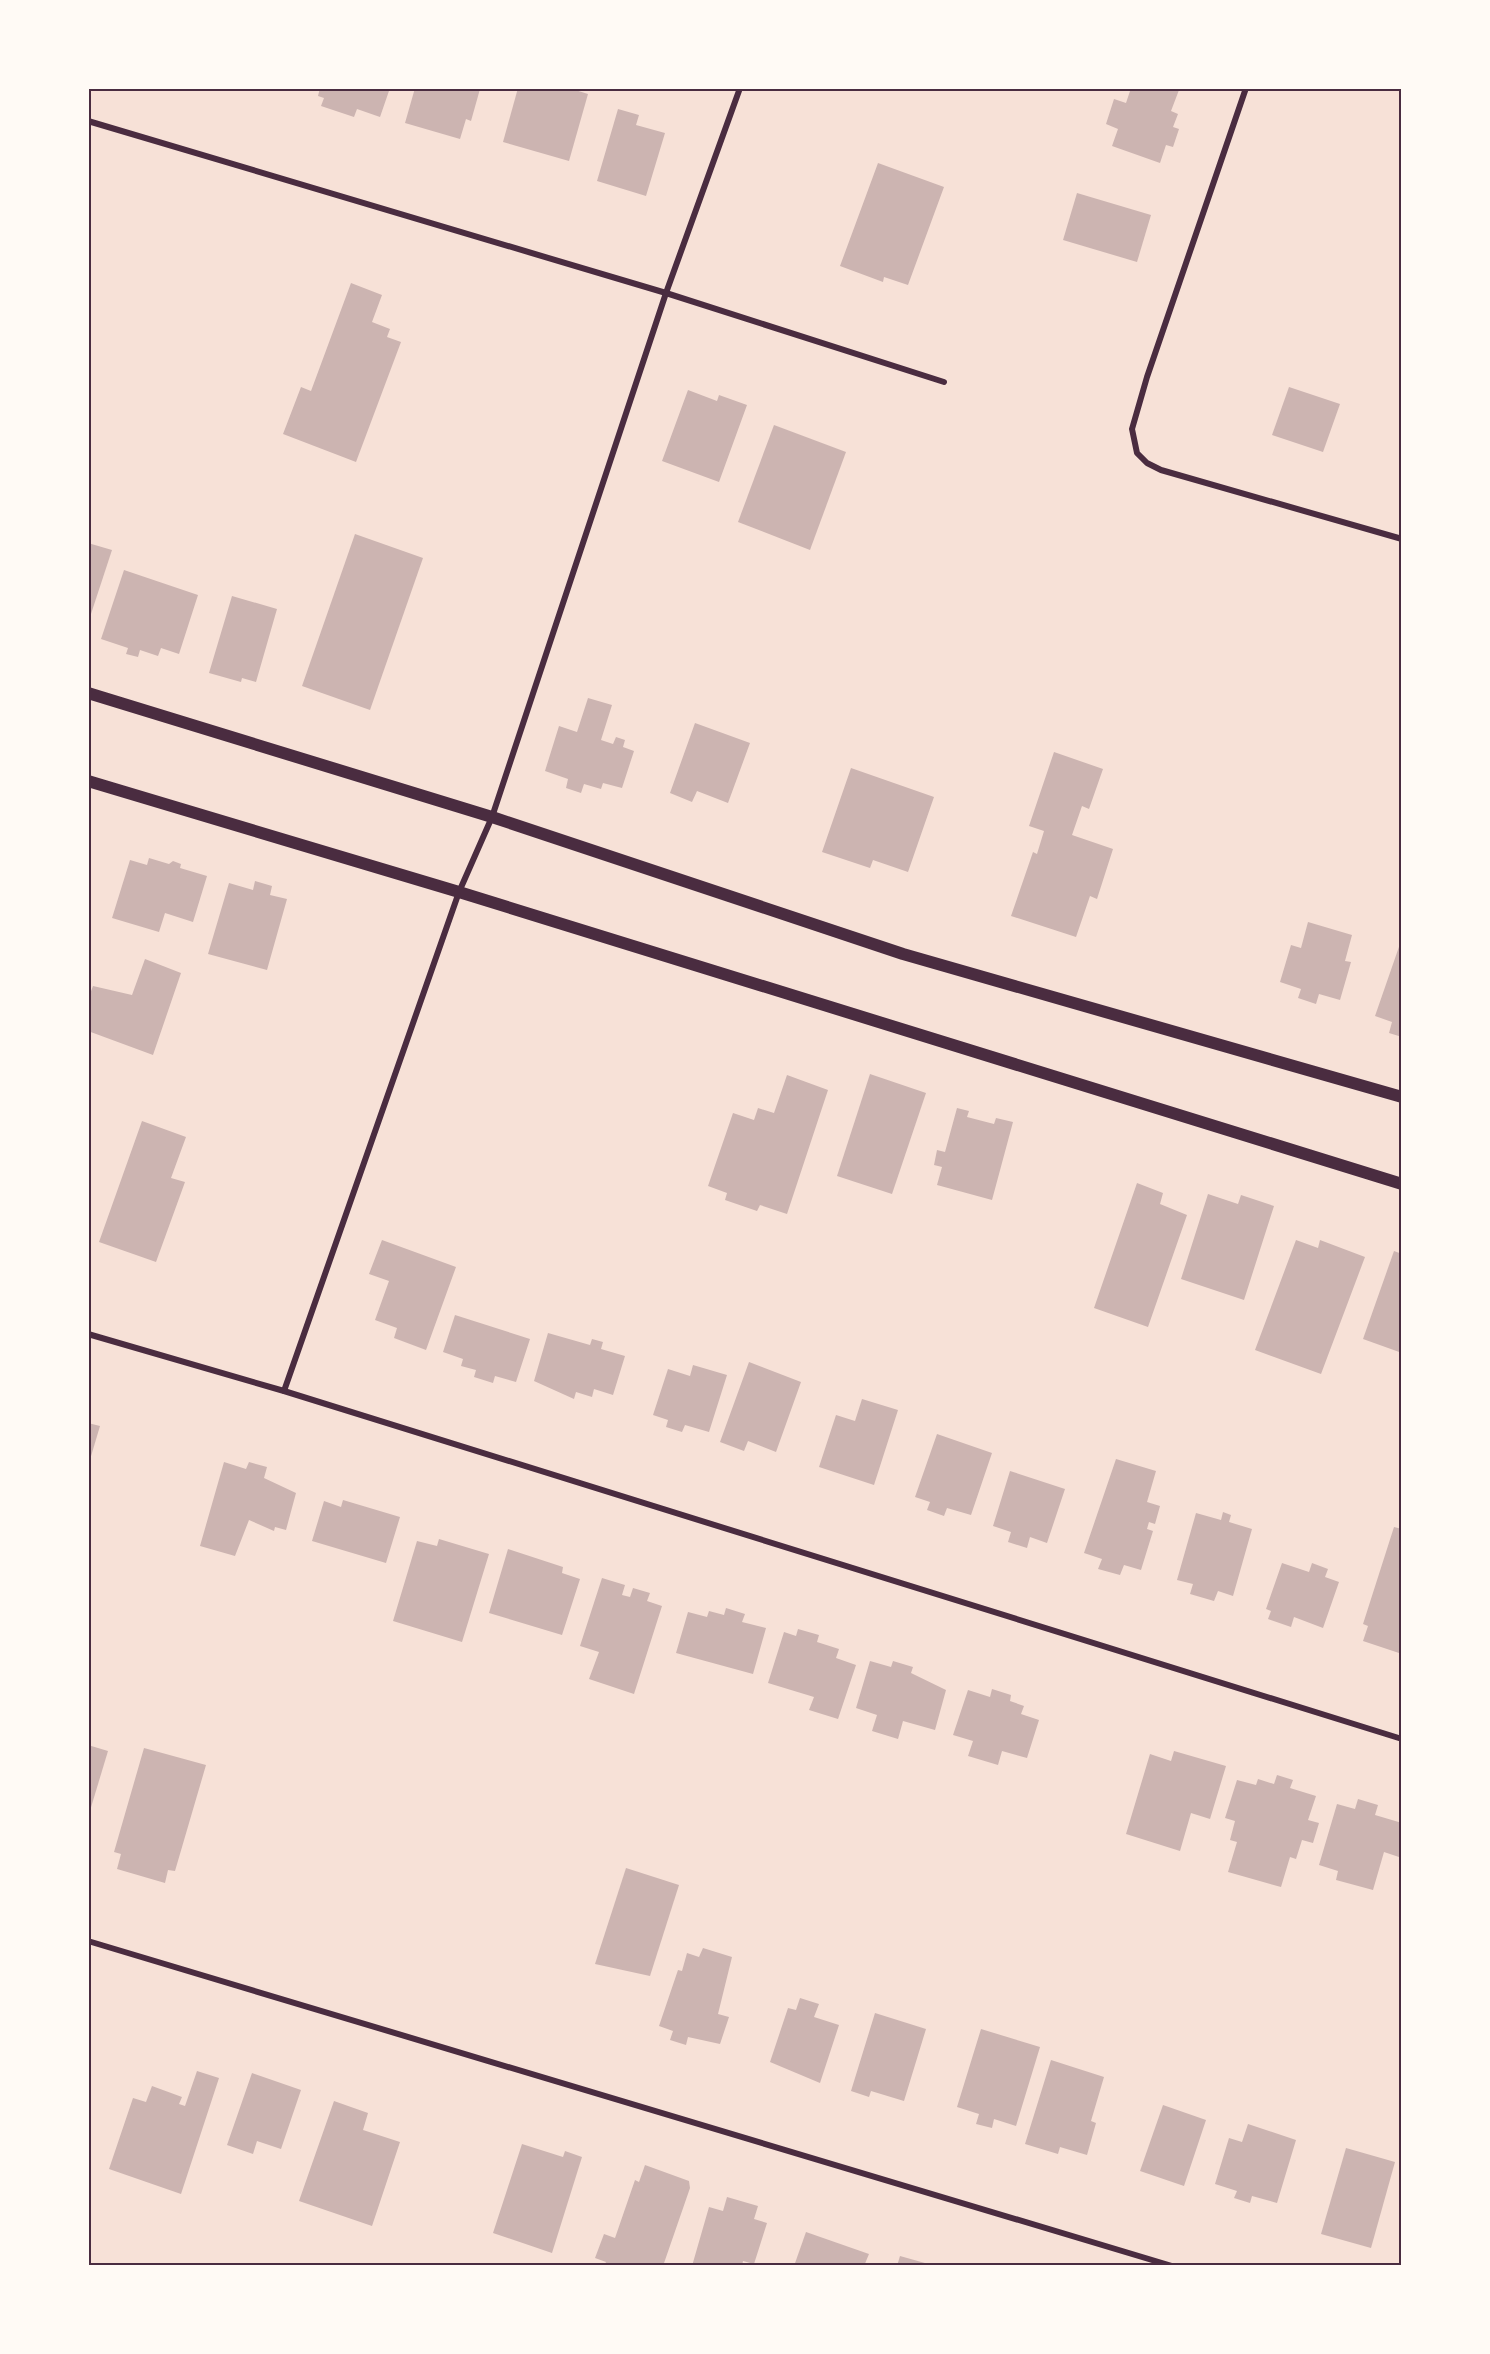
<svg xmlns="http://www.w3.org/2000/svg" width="1490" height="2354" viewBox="0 0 1490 2354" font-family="Raleway,sans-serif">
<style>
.building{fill:#ccb4b1}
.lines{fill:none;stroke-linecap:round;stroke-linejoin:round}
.minor{stroke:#4a2c40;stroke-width:6}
.secondary{stroke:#4a2c40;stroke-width:12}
.neatline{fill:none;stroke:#4a2c40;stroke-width:2}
</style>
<rect width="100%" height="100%" fill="#f7e1d7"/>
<g class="building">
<polygon points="320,88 390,88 380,117 357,109 354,117 321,106 324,98 318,96"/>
<polygon points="415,88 480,89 471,121 466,119 460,139 405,123"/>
<polygon points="518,88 569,88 588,94 569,161 503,142"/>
<polygon points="1131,88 1179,90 1171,111 1178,114 1173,127 1179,129 1173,147 1166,145 1160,163 1112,146 1118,129 1106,124 1114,99 1126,103"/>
<polygon points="618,109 639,115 636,125 665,133 646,196 597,181"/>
<polygon points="878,163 944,187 908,285 884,277 883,282 840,266"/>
<polygon points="1077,193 1151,215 1137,262 1063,240"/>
<polygon points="351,283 382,295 372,322 390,329 387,337 401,342 356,462 283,434 301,387 311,391"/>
<polygon points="1289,387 1340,404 1323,452 1272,435"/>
<polygon points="688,390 717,401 719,395 747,405 719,482 662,461"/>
<polygon points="774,425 846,452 810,550 738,522"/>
<polygon points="355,534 423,558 370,710 302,686"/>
<polygon points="88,543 112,550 89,620 88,620"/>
<polygon points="124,570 198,595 179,654 161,648 158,656 140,650 138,657 126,654 128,648 101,639"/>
<polygon points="232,596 277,609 256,682 242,678 241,682 209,673"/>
<polygon points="588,698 612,705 601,740 613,744 616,737 625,740 623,747 634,751 622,788 603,783 601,789 584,784 581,793 566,788 568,779 545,771 559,726 577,732"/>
<polygon points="695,723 750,743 728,803 697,791 692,802 670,793"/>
<polygon points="1054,752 1103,769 1089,809 1082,806 1072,835 1113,849 1097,899 1090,896 1076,937 1011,916 1033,852 1037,854 1044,831 1029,826"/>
<polygon points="851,768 934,797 908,872 873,860 870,868 822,852"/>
<polygon points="149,858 169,864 173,861 181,864 180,868 207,876 193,922 165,913 159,932 112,918 130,860 147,865"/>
<polygon points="255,881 272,886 270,895 287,899 267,970 208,954 229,883 253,890"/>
<polygon points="1308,922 1352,935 1345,961 1351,962 1340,1000 1319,994 1316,1004 1298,998 1301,989 1280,982 1291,945 1301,948"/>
<polygon points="1401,941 1402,941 1402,1037 1389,1033 1392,1022 1375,1016"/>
<polygon points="145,959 181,973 153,1055 88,1031 88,999 93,986 132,995"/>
<polygon points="870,1074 926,1093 892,1194 837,1176"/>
<polygon points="787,1075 828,1090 787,1214 760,1205 757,1211 725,1200 727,1193 708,1186 733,1113 754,1120 758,1108 774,1113"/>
<polygon points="957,1108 969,1111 967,1117 994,1124 996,1118 1013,1122 992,1200 937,1185 942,1167 934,1165 937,1150 945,1152"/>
<polygon points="142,1121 186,1137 171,1178 185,1182 156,1262 99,1242"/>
<polygon points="1137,1183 1163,1193 1160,1204 1187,1215 1148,1327 1094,1308"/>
<polygon points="1208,1194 1238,1204 1241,1195 1274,1206 1244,1300 1181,1279"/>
<polygon points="382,1240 456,1267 426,1350 394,1338 397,1328 375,1320 389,1281 369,1274"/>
<polygon points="1296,1240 1318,1248 1320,1240 1365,1257 1321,1374 1255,1350"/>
<polygon points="1394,1251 1402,1254 1402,1353 1363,1339"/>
<polygon points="455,1315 530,1339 516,1382 495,1376 493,1383 474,1377 476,1370 461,1366 463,1359 443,1352"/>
<polygon points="548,1333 590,1345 592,1339 603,1342 601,1349 625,1356 613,1395 594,1389 592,1397 576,1392 574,1399 534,1381"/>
<polygon points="749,1362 801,1382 776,1452 748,1441 744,1451 720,1442"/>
<polygon points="693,1365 727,1375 709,1432 685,1425 682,1432 666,1427 668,1420 653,1415 668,1369 690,1376"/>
<polygon points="862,1399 898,1410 874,1485 819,1467 836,1415 855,1421"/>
<polygon points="88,1423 100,1426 89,1463 88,1463"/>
<polygon points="937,1434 992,1453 971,1515 947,1508 944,1516 927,1510 930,1502 915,1497"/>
<polygon points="1116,1459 1156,1471 1147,1502 1160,1506 1155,1524 1149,1522 1147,1529 1153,1531 1141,1570 1124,1565 1120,1575 1098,1569 1102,1559 1084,1553"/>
<polygon points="224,1462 246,1469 249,1462 267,1467 264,1478 296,1493 286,1530 275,1527 274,1531 249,1520 235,1556 200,1546"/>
<polygon points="1010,1471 1065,1489 1047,1543 1030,1537 1027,1548 1008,1542 1011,1532 993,1526"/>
<polygon points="343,1500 400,1517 386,1563 312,1541 324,1501 341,1507"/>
<polygon points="1223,1512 1231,1515 1229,1522 1252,1529 1233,1596 1218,1591 1214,1601 1190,1594 1193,1584 1177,1580 1196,1513 1221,1520"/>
<polygon points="1394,1527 1402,1529 1402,1654 1363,1641 1368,1626 1363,1624"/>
<polygon points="439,1539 489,1554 462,1642 393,1621 417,1541 437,1546"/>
<polygon points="508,1549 563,1567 562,1573 580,1579 562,1635 489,1613"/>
<polygon points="1282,1563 1309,1572 1312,1563 1328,1569 1325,1577 1339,1582 1323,1628 1294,1617 1291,1627 1268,1619 1271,1611 1266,1609"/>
<polygon points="602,1578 625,1585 622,1595 630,1597 633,1588 650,1593 647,1601 662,1606 634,1694 589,1679 599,1652 580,1646"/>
<polygon points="726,1608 745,1614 742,1622 766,1628 753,1674 676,1653 688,1612 707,1617 709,1611 724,1615"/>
<polygon points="798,1629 819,1635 817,1642 839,1649 836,1658 856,1665 838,1719 809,1710 814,1697 768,1683 784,1632 796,1636"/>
<polygon points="870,1661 891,1667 893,1661 913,1667 911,1673 946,1690 935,1730 903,1721 898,1739 872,1731 877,1715 856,1708"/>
<polygon points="992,1689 1011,1695 1010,1701 1024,1706 1021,1714 1039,1720 1027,1758 1002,1751 998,1765 968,1756 973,1741 953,1735 968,1690 990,1697"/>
<polygon points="88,1745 108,1751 89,1814 88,1814"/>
<polygon points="144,1748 206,1765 175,1871 168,1870 165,1883 117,1869 121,1854 114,1852"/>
<polygon points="1174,1751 1226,1766 1210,1819 1191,1813 1180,1851 1126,1834 1150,1754 1171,1761"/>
<polygon points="1277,1775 1293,1780 1290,1788 1316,1796 1308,1820 1319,1823 1313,1843 1302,1840 1296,1859 1290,1857 1281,1887 1228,1872 1237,1842 1230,1840 1235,1821 1225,1818 1237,1780 1256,1785 1258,1779 1274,1784"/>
<polygon points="1358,1799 1378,1805 1375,1815 1402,1823 1402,1858 1384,1852 1373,1890 1336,1880 1338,1871 1319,1865 1337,1804 1355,1809"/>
<polygon points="626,1868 679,1885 650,1976 595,1964"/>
<polygon points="703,1948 732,1957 718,2014 729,2017 720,2044 688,2037 686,2045 670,2040 673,2031 659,2026 678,1970 682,1971 687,1953 699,1957"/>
<polygon points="800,1998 819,2004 814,2017 839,2025 820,2083 770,2062 788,2008 796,2010"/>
<polygon points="875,2013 926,2029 904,2101 871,2091 869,2097 851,2091"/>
<polygon points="981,2029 1040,2047 1016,2126 994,2119 992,2128 976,2124 979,2114 957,2107"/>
<polygon points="1051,2060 1104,2077 1091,2121 1096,2123 1087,2155 1060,2147 1058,2154 1025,2144"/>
<polygon points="197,2071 219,2078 181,2194 109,2169 133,2098 146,2102 152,2086 182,2097 179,2104 185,2106"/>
<polygon points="252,2073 301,2090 281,2149 257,2141 253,2154 227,2145"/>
<polygon points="334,2101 368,2113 363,2130 400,2142 372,2226 299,2201"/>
<polygon points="1163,2105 1206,2120 1184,2186 1140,2171"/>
<polygon points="1248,2124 1296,2140 1277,2203 1252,2196 1250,2203 1234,2198 1237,2191 1215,2184 1229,2138 1242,2142"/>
<polygon points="522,2144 563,2157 565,2151 582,2157 552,2253 493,2233"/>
<polygon points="1346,2148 1395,2162 1371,2248 1321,2234"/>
<polygon points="645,2165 689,2181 690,2188 663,2266 604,2266 606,2262 595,2258 604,2234 615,2238 635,2180 639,2182"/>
<polygon points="727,2197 758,2206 754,2219 767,2223 754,2264 743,2261 742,2266 692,2266 709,2207 723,2211"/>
<polygon points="806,2232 869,2254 864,2266 794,2266"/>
<polygon points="900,2256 932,2265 932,2266 897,2266"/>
</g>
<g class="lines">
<g class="minor">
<polyline points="1246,88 1147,377 1132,429 1137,453 1147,463 1161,470 1402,539"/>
<polyline points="88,121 666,293 944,382"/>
<polyline points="88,1334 284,1391 1402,1739"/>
<polyline points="284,1391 459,892 492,817 666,293 740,88"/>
<polyline points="88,1941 1172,2266"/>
</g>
<g class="secondary">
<polyline points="88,693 492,817 903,954 1402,1097"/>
<polyline points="88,781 459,892 1402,1184"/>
</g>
</g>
<rect width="1490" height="2354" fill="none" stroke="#fffaf5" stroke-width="180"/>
<rect x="90" y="90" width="1310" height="2174" class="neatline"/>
</svg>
